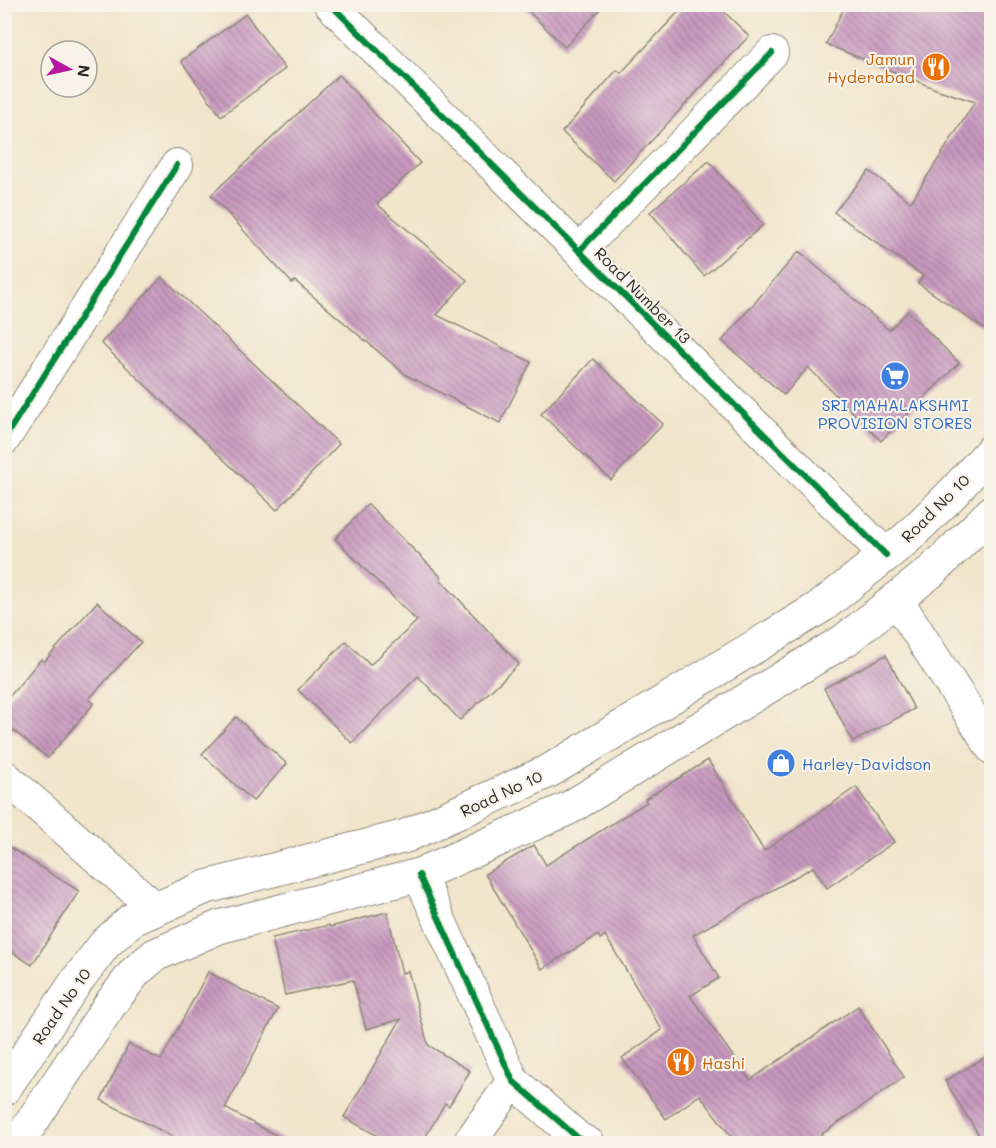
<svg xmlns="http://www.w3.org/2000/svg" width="996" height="1148" viewBox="0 0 996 1148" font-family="Mali,sans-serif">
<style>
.building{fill:url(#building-back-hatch)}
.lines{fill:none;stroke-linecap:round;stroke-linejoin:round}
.minor-casing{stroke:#8e887b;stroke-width:34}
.secondary-casing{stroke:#8e887b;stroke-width:35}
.minor{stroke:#fff;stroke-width:32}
.secondary{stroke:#fff;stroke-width:33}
.cycleway-casing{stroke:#f7f3e8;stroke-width:10}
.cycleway{stroke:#00873e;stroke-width:6}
.labels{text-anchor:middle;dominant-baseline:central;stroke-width:4.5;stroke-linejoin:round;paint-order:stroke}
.food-label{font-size:16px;fill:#c56008;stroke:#f7f3e8;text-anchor:end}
.street-label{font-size:16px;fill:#2b2b2b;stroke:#f7f3e8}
.shop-label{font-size:16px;fill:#366cbe;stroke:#f7f3e8}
</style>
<defs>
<pattern id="building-back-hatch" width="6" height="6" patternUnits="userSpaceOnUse" patternTransform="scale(1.5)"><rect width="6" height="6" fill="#c898bf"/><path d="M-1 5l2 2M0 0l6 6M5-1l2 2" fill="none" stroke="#a37c9b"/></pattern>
</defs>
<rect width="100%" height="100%" fill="#f7f3e8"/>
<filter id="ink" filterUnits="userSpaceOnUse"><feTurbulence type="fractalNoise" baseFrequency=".0167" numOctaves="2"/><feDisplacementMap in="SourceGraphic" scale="12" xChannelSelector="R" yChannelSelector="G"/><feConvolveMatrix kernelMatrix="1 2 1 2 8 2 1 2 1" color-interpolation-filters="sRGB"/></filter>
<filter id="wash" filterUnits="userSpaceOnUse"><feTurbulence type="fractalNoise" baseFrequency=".008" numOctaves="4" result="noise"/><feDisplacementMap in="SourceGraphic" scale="24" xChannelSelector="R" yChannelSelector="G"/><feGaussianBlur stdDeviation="1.35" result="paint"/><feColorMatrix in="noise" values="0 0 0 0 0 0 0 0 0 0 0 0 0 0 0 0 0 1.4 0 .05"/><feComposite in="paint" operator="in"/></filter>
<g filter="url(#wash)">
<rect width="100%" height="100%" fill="#f1e5cb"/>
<g id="blocks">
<g class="building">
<polygon points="521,4 605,4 565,47"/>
<polygon points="686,4 716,4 749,36 614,181 562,132 617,70 621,73"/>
<polygon points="846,4 992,4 992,334 918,283 923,276 834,212 869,171 911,202 975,102 936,89 826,44"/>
<polygon points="246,14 285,69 221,116 181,61"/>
<polygon points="339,75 420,163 377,204 467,280 437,315 531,362 500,423 406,375 295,281 292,283 211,195"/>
<polygon points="709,161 763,225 704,276 650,212"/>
<polygon points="799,251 889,330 908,311 959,363 881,441 808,367 784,395 722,341"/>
<polygon points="162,277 339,444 277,510 101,343"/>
<polygon points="593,359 663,424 611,480 541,414"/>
<polygon points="368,504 441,577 440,579 519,664 460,720 418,676 352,743 298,690 346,641 370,665 417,621 335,539"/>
<polygon points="97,602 141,642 89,699 94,703 48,758 4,723 4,703 41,659 44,662"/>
<polygon points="886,655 914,709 853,742 824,688"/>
<polygon points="236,717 287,764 253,801 202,754"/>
<polygon points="708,760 764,851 856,787 894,842 827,888 813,867 693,935 719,978 690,996 750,1080 858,1006 904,1077 809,1143 736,1143 700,1095 666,1119 622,1058 662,1030 605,935 600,939 598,935 542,969 485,874 534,845 546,865 647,802 645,799"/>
<polygon points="4,844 79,891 32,965 4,947"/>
<polygon points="387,912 402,973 408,971 428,1045 470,1071 449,1106 445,1103 422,1143 390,1143 344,1117 401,1019 366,1029 353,980 285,995 272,938 329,925 330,927"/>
<polygon points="208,972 278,1009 225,1108 290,1143 185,1143 101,1100 129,1044 161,1060"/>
<polygon points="992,1053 992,1143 984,1143 945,1081"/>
</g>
</g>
</g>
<g filter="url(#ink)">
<use href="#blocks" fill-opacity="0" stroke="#8e887b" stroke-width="1.5"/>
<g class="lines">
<g class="minor-casing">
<g id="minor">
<polyline points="330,4 886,555"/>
<polyline points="579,251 772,53"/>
<polyline points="4,439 177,165"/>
<polyline points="897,600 992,748"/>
<polyline points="4,776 155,908"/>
<polyline points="419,875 513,1081 578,1138 589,1144"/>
<polyline points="468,1144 513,1081"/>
</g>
</g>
<g class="secondary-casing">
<g id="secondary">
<polyline points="4,1089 76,982 105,944 131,920 206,887 406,836 549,771 822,606 906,539 951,495 992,450"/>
<polyline points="17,1144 109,1006 135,972 155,955 219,927 419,875 569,808 845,640 933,570 992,512"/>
</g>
</g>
<use href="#minor" class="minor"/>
<use href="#secondary" class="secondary"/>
<g class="cycleway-casing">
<g id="cycleway">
<polyline points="330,4 886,555"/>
<polyline points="579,251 772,53"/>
<polyline points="4,439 177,165"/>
<polyline points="419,875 513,1081 578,1138 589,1144"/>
</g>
</g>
<use href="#cycleway" class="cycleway"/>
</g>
</g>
<defs>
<g id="restaurant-disc" transform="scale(1.5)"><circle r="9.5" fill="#e8710a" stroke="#f7f3e8"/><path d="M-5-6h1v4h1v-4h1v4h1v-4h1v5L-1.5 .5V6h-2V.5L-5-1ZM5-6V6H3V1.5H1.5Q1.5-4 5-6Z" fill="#fff"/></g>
<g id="supermarket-disc" transform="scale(1.5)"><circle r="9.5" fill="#3f7fe0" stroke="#f7f3e8"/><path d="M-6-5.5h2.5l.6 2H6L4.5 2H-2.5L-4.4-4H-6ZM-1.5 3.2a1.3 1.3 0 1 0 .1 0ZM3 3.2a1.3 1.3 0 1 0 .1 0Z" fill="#fff"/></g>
<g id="shop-disc" transform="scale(1.5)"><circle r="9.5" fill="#3f7fe0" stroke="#f7f3e8"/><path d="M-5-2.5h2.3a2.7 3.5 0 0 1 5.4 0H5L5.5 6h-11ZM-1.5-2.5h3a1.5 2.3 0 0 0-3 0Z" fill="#fff"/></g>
</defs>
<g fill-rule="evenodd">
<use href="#restaurant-disc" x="936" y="67"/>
<use href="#supermarket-disc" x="895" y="376"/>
<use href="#shop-disc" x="781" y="763"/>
<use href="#restaurant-disc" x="681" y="1062"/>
</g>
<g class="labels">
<g class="food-label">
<text x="915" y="58">Jamun<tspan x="915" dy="18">Hyderabad</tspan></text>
<text x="702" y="1062" text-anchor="start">Hashi</text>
</g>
<g class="street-label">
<text transform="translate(643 295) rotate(45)">Road Number 13</text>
<text transform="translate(935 508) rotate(-45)">Road No 10</text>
<text transform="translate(501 793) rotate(-25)">Road No 10</text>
<text transform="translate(61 1006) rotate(-55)">Road No 10</text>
</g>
<g class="shop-label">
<text x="895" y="404">SRI MAHALAKSHMI<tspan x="895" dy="18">PROVISION STORES</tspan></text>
<text x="802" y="763" text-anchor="start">Harley-Davidson</text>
</g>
</g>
<rect width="996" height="1148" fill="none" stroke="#f7f3e8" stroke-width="24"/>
<g transform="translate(69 69) rotate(98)"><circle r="28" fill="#f7f3e8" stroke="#a5a39c" stroke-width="1.5"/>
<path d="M0-4.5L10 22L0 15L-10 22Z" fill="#b5179e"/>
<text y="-9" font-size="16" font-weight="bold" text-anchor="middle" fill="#2b2b2b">N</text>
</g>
</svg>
